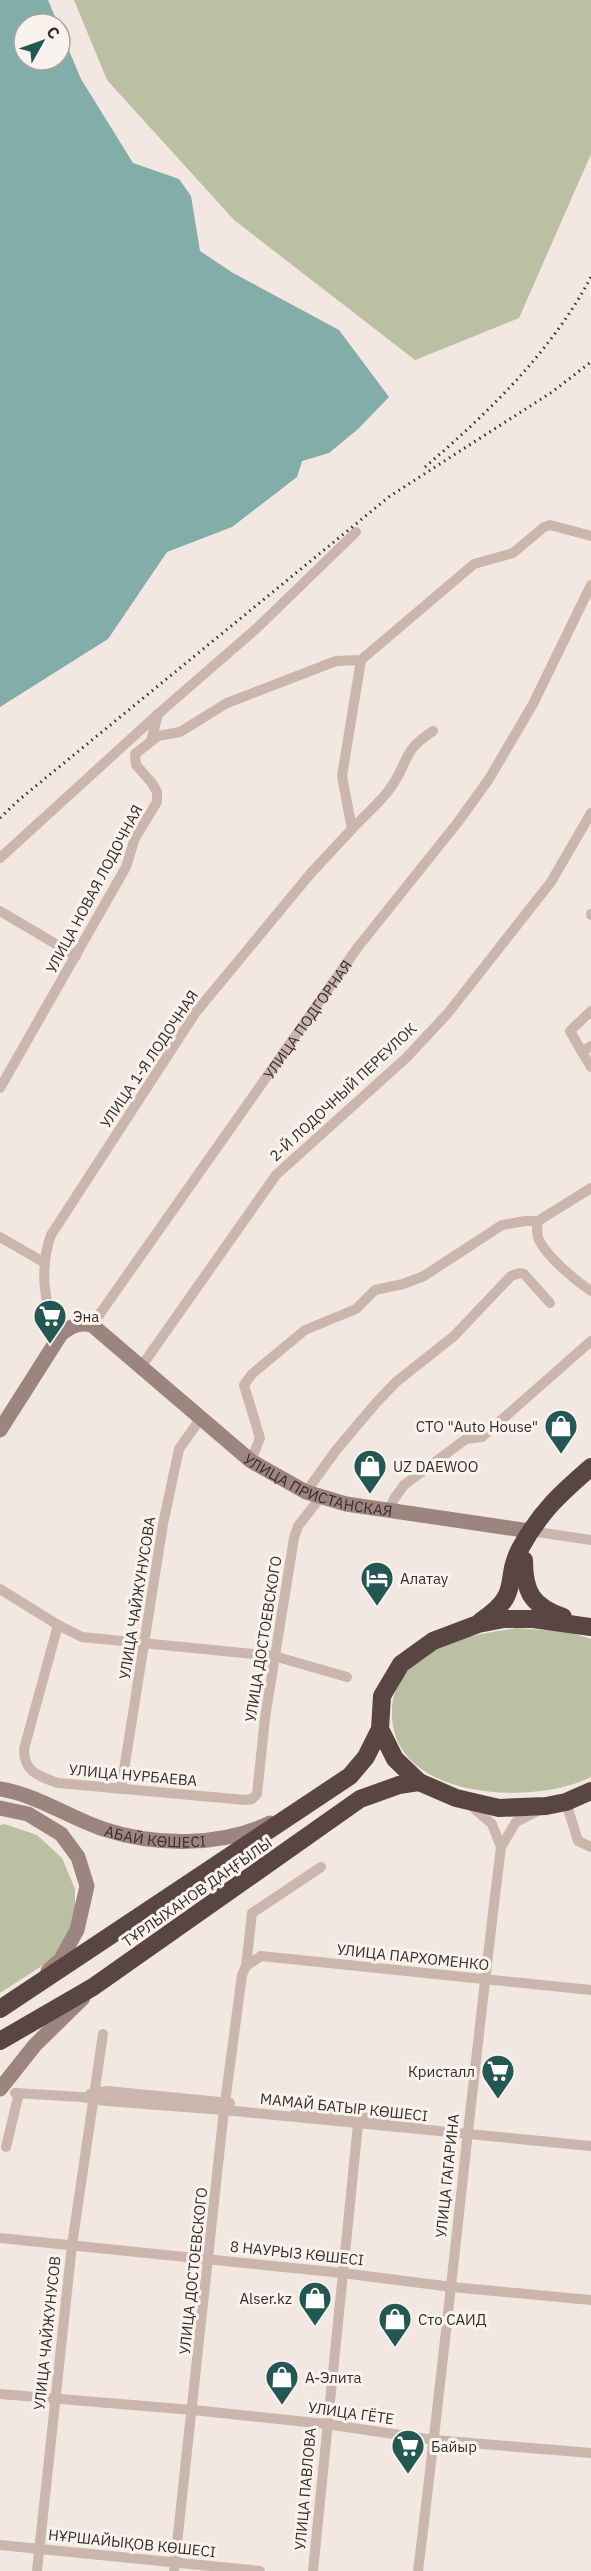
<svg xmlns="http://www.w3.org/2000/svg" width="591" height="2571" viewBox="0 0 591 2571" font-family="'IBM Plex Sans',sans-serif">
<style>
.green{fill:#bbc0a2}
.water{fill:#82ada8}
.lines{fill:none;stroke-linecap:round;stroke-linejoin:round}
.street{stroke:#cab6ad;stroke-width:10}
.secondary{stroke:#9d857f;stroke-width:15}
.highway{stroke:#594643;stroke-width:18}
.rail{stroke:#392d2b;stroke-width:3;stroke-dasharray:1.5 4.5;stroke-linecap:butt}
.labels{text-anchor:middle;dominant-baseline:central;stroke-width:6;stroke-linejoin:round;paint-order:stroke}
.street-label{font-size:15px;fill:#392d2b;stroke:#f9f2ed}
.poi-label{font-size:15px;fill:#392d2b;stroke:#f9f2ed;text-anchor:start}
</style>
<rect width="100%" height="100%" fill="#f2e7e1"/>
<g class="green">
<polygon points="74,0 591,0 591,154 519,318 415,360 234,220 107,80"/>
<path d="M516 1628 569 1632 591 1639V1777C532 1807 389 1799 392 1711 392 1685 410 1662 433 1650 458 1636 489 1633 516 1628Z"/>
<polygon points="4,1824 37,1835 62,1858 75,1889 75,1912 67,1941 48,1962 0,1993 0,1825"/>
</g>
<polygon class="water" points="0,0 48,0 58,24 24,24 24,60 60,60 60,29 81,79 133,163 179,179 191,196 200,251 233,273 339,330 389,397 358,429 329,453 302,461 297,477 232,527 167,552 108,639 0,707"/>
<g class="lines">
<g class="street">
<polyline points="158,714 257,628 356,532"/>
<path d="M352 829C364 816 381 802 391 787 410 760 401 752 433 731"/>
<polyline points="0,858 158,714 151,741"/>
<polyline points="0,911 76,956"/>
<polyline points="591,914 591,915"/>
<polyline points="591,1046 582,1052 591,1067"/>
<polyline points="582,1052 570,1031 591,1011"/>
<polyline points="0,1088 126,867 135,838 157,802 157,792 152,783 136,765 135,754 158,736 180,732 227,703 336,661 361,660 474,564 513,553 544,527 550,525 591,536"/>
<path d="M538 1221C537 1228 536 1234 539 1240 548 1258 575 1280 591 1291"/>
<polyline points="0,1237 45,1263"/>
<path id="s1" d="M92 1325 358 947 458 822 489 779 533 704 591 585"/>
<path d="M61 1334C42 1308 40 1265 51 1235L196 1012 311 873 352 829 342 776 361 660"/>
<polyline points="141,1367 276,1175 406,1058 448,1013 551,882 591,813"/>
<polyline points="251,1461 260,1438 244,1385 252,1374 305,1330 356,1309 375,1290 403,1284 424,1276 502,1225 525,1221 538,1221 591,1188"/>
<polyline points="306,1492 337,1449 376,1403 396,1382 454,1336 511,1276 520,1273 524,1274 550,1303"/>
<polyline points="389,1511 394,1499 404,1485 466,1439 482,1437 591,1341"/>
<polyline points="530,1531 591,1540"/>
<polyline points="0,1589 58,1625 82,1637 274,1656 347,1677"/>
<path d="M58 1625 24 1749C24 1773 39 1776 58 1783L245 1800 252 1799 257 1794 265 1718 294 1538 298 1526 320 1498"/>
<polyline points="121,1789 163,1524 179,1449 201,1418"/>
<polyline points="566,1802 578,1841 591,1847"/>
<polyline points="470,1805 492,1824 501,1847"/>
<polyline points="246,1966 252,1913 321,1867"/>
<polyline points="15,2093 81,2097 106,2101 224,2110 591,2146"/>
<polyline points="90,2094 107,2091 230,2103"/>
<polyline points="296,2110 418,2123"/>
<polyline points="6,2147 19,2093"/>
<polyline points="0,2238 342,2273 452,2287 591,2300"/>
<polyline points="0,2394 193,2410 326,2424 434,2440 591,2453"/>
<polyline points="0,2545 260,2571"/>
<polyline points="37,2571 72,2245 103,2034"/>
<polyline points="174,2571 224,2110 242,1975 246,1966 261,1956 591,1990"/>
<polyline points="313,2571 358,2124"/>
<path d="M418 2571C448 2330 471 2088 501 1847L516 1822 541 1809"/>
</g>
<g class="secondary">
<path id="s2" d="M0 1430 61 1334C71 1326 79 1322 92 1325L251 1461 306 1492 346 1504 530 1531"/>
<path id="s3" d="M0 1789C37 1795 68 1817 103 1829 155 1846 221 1847 270 1823"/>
<polyline points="0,1808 28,1814 61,1834 78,1857 87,1886 77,1930 61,1959 48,1971"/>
<polyline points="0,2089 35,2045 83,1998"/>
</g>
<g class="highway">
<path d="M524 1560C524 1592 532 1606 563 1617"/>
<path d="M481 1621C524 1592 502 1581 521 1547 541 1511 561 1493 591 1467"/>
<polyline points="591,1627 533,1619 504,1619 478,1624 433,1641 401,1664 382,1696 380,1729 395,1759 419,1782 456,1798 499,1808 546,1806 566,1802 591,1791"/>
<polyline points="0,2009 350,1776 366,1757 380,1729"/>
<polyline points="0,2041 93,1987 360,1799 399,1785 419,1782"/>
</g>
<g class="rail">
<path d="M425 467C489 412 551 352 591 277"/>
<polyline points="0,818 20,799 390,496 552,392 591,362"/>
</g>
</g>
<defs>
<g id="supermarket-pin" transform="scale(1.725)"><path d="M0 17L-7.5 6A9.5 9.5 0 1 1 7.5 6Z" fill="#235753" stroke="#f9f2ed"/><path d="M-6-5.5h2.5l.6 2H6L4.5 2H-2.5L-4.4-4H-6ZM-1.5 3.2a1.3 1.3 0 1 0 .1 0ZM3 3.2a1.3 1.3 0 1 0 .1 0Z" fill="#fff"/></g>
<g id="shop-pin" transform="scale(1.725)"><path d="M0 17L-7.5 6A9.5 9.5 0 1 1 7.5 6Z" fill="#235753" stroke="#f9f2ed"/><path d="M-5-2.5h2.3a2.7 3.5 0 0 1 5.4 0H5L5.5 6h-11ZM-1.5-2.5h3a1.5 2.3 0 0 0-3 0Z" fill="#fff"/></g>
<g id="hotel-pin" transform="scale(1.725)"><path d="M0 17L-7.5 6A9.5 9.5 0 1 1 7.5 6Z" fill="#235753" stroke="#f9f2ed"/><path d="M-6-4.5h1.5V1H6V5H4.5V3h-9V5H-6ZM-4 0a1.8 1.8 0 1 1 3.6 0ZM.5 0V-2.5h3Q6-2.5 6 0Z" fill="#fff"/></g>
</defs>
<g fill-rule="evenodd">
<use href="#supermarket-pin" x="50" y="1316"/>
<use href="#shop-pin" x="561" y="1426"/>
<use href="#shop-pin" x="370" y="1466"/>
<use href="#hotel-pin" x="377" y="1578"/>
<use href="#supermarket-pin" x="498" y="2071"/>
<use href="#shop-pin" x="315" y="2298"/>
<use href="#shop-pin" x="395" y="2319"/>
<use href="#shop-pin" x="282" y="2377"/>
<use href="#supermarket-pin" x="408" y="2446"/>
</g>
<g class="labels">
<g class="street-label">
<text transform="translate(94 889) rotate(-62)">УЛИЦА НОВАЯ ЛОДОЧНАЯ</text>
<text stroke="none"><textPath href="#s1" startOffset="374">УЛИЦА ПОДГОРНАЯ</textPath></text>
<text transform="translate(149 1059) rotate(-56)">УЛИЦА 1-Я ЛОДОЧНАЯ</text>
<text transform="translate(343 1092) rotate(-43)">2-Й ЛОДОЧНЫЙ ПЕРЕУЛОК</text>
<text stroke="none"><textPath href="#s2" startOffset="429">УЛИЦА ПРИСТАНСКАЯ</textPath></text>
<text transform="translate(137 1598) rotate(-81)">УЛИЦА ЧАЙЖУНУСОВА</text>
<text transform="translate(263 1639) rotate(-81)">УЛИЦА ДОСТОЕВСКОГО</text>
<text transform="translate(133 1775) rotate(5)">УЛИЦА НУРБАЕВА</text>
<text stroke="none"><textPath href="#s3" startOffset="164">АБАЙ КӨШЕСІ</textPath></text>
<text transform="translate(197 1892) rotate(-35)">ТҰРЛЫХАНОВ ДАҢҒЫЛЫ</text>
<text transform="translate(413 1957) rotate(6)">УЛИЦА ПАРХОМЕНКО</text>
<text transform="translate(344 2107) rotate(6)">МАМАЙ БАТЫР КӨШЕСІ</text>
<text transform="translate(447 2176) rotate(-84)">УЛИЦА ГАГАРИНА</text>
<text transform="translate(297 2253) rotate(6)">8 НАУРЫЗ КӨШЕСІ</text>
<text transform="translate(193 2271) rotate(-84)">УЛИЦА ДОСТОЕВСКОГО</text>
<text transform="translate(47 2333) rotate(-84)">УЛИЦА ЧАЙЖУНУСОВ</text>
<text transform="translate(351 2413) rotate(8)">УЛИЦА ГЁТЕ</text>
<text transform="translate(305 2489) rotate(-85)">УЛИЦА ПАВЛОВА</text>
<text transform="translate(132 2543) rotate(6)">НҰРШАЙЫҚОВ КӨШЕСІ</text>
</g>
<g class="poi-label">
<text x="73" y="1316">Эна</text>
<text x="538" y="1426" text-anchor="end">СТО "Auto House"</text>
<text x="393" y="1466">UZ DAEWOO</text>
<text x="400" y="1578">Алатау</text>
<text x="475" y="2071" text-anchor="end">Кристалл</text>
<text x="292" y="2298" text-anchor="end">Alser.kz</text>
<text x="418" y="2319">Сто САИД</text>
<text x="305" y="2377">А-Элита</text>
<text x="431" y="2446">Байыр</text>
</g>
</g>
<g transform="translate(42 42) rotate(50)"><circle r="28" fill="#f9f2ed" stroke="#aca39f" stroke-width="1.5"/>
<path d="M0-4.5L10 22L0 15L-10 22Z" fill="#235753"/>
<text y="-9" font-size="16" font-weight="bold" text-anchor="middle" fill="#392d2b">С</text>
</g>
</svg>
